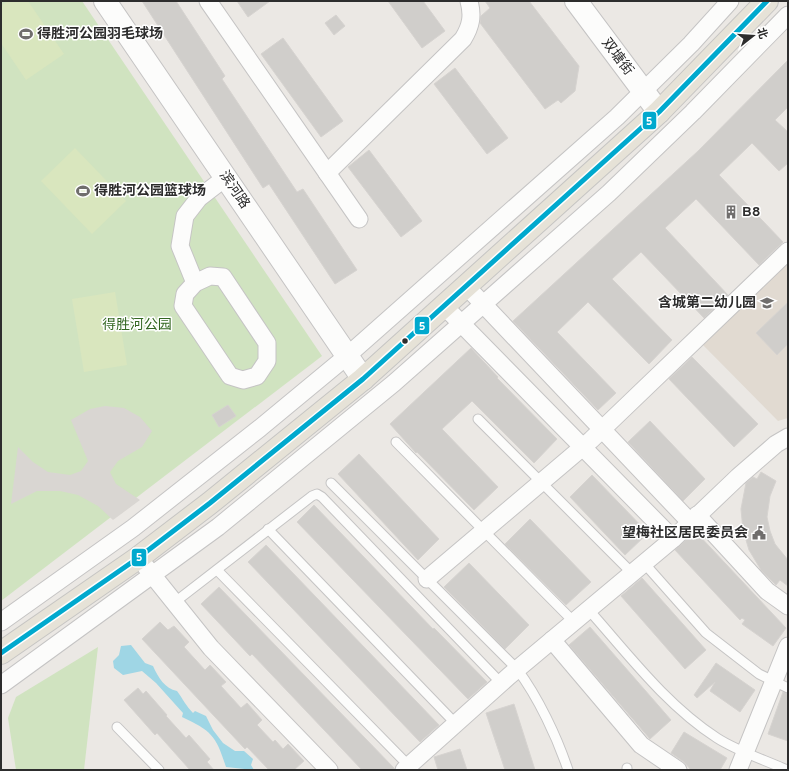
<svg xmlns="http://www.w3.org/2000/svg" width="789" height="771" viewBox="0 0 789 771" font-family="Overpass,'Noto Sans SC',sans-serif">
<style>
.education{fill:#e1dad1}
.green{fill:#d0e3c0}
.pitch{fill:#d9e6be}
.plaza{fill:#d9d6d2}
.water{fill:#9fd6e5}
.building{fill:#d0cecb;stroke:#d6d3d0}
.lines{fill:none;stroke-linecap:round;stroke-linejoin:round}
.service-casing{stroke:#c5c4c4;stroke-width:11}
.minor-casing{stroke:#c5c4c4;stroke-width:19}
.tertiary-casing{stroke:#c5c4c4;stroke-width:24}
.primary-casing{stroke:#c6c5c3;stroke-width:24}
.service{stroke:#fcfcfb;stroke-width:9}
.minor{stroke:#fcfcfb;stroke-width:17}
.tertiary{stroke:#fcfcfb;stroke-width:22}
.primary{stroke:#e6e2d7;stroke-width:22}
.bus-1-casing{stroke:#fff;stroke-width:8}
.bus-1{stroke:#00a9ce;stroke-width:5}
.bus-dot{fill:#2d2d2d;stroke:#fff;stroke-width:1.5}
.labels{text-anchor:middle;dominant-baseline:central;stroke-width:3;stroke-linejoin:round;paint-order:stroke}
.poi-label{font-size:14px;font-weight:bold;fill:#2d2d2d;stroke:#fff;text-anchor:start}
.street-label{font-size:14px;fill:#2d2d2d;stroke:#fff}
.park-label{font-size:14px;fill:#336721;stroke:#fff}
.line-badge{stroke:#fff;stroke-width:1.5}
.badge-label{font-size:11px;text-anchor:middle;font-weight:bold;fill:#fff}
</style>
<rect width="100%" height="100%" fill="#ebe8e4"/>
<polygon class="education" points="788,263 788,418 778,421 702,344"/>
<g class="green">
<polygon points="1,1 82,1 322,356 1,601"/>
<polygon points="98,647 84,770 16,770 8,718 16,697"/>
</g>
<g class="pitch">
<polygon points="8,1 28,1 64,54 26,80 1,43 1,6"/>
<polygon points="75,148 126,201 92,234 41,181"/>
<polygon points="115,292 127,365 84,372 72,299"/>
</g>
<polygon class="plaza" points="105,406 124,408 140,417 152,431 142,447 118,461 110,472 116,484 140,500 113,520 98,506 78,495 60,491 37,491 11,504 18,447 33,462 48,472 70,475 81,471 88,461 71,420 90,409"/>
<path class="water" d="M131 645 145 663 153 666C158 677 165 689 177 691 183 699 186 706 193 713L195 711 206 716 213 730 223 743 235 751H244L253 759 251 765 254 770 226 767C216 736 212 731 182 717L183 713 156 683 142 671 123 675 114 668 113 661 119 655 121 646Z"/>
<g class="building">
<polygon points="142,1 176,1 225,76 222,79 297,192 303,189 357,270 335,284 269,184 263,188"/>
<polygon points="237,1 270,1 248,17"/>
<polygon points="388,1 423,1 445,31 422,48"/>
<polygon points="485,1 529,1 579,66 575,91 561,103 558,100 545,109 480,23 481,16 490,8"/>
<polygon points="336,15 345,26 334,35 325,23"/>
<polygon points="283,38 343,121 321,137 261,54"/>
<polygon points="788,60 788,107 775,120 788,132 788,163 779,171 752,143 719,175 783,242 759,265 696,199 665,228 728,295 704,318 641,252 612,279 672,340 649,364 588,302 557,332 616,393 598,410 513,321 698,151"/>
<polygon points="455,68 508,138 487,154 434,84"/>
<polygon points="369,150 422,221 401,237 348,167"/>
<polygon points="788,302 788,344 777,355 756,333"/>
<polygon points="471,348 498,377 497,378 557,439 534,463 472,401 442,429 498,487 474,510 417,452 416,453 390,424"/>
<polygon points="692,357 758,424 734,447 669,379"/>
<polygon points="228,405 236,416 219,427 212,415"/>
<polygon points="650,421 705,479 683,501 628,442"/>
<polygon points="359,454 439,539 418,560 338,474"/>
<polygon points="761,472 776,481 770,496 767,517 770,531 775,544 788,560 788,586 780,580 776,585 761,570 749,550 743,530 741,509 746,483 753,477 757,479"/>
<polygon points="592,475 648,533 625,555 570,497"/>
<polygon points="314,505 433,629 434,628 487,682 468,699 297,522"/>
<polygon points="530,519 591,582 566,605 505,544"/>
<polygon points="695,531 786,628 773,646 742,624 745,620 742,618 740,620 675,550"/>
<polygon points="266,545 439,725 420,742 248,562"/>
<polygon points="469,563 529,625 505,649 444,587"/>
<polygon points="642,578 706,650 685,669 621,596"/>
<polygon points="219,587 394,768 394,770 362,770 252,654 250,656 201,604"/>
<polygon points="160,622 168,630 174,626 189,642 184,647 205,670 210,665 226,682 221,686 241,708 247,703 262,720 257,725 273,742 275,740 283,749 288,744 304,761 294,770 269,770 247,747 245,749 142,639"/>
<polygon points="590,627 671,720 650,739 569,645"/>
<polygon points="716,663 755,690 740,712 710,691 715,682 697,698 694,695"/>
<polygon points="138,688 143,694 146,691 167,715 166,716 186,738 189,735 210,759 207,762 214,770 190,770 157,733 155,735 124,700"/>
<polygon points="783,692 788,694 788,741 768,734"/>
<polygon points="514,704 535,770 505,770 486,713"/>
<polygon points="684,732 727,758 720,770 691,770 684,762 671,753"/>
<polygon points="460,749 467,770 438,770 434,757"/>
</g>
<g class="lines">
<g class="service-casing">
<g id="service">
<polyline points="478,419 632,573"/>
<polyline points="396,442 573,621"/>
<path d="M331 483 517 669C538 697 557 737 568 770"/>
<polyline points="268,529 456,724"/>
<polyline points="644,563 706,633 759,674 788,688"/>
<polyline points="217,570 411,768"/>
<polyline points="175,602 312,496 317,494 322,497 501,683"/>
<path d="M588 609C628 654 666 705 717 738 737 751 765 760 787 770"/>
<polyline points="117,727 159,770"/>
<polyline points="627,768 627,770"/>
</g>
</g>
<g class="minor-casing">
<g id="minor">
<polyline points="208,1 359,219"/>
<path d="M327 173 463 39C471 26 473 16 469 1"/>
<polyline points="195,283 210,276 223,277 267,343 267,361 257,376 243,380 230,376 183,306 185,294 195,283 180,246 185,216 199,198 225,178"/>
<polyline points="466,286 690,522"/>
<polyline points="444,306 673,539"/>
<polyline points="697,515 767,591 788,606"/>
<polyline points="146,567 211,648 329,770"/>
<polyline points="427,579 591,440 788,251"/>
<polyline points="1,622 133,528 260,428 347,356 617,117 691,44 730,1"/>
<polyline points="552,640 641,745 678,770"/>
<polyline points="1,685 218,527 394,383 609,193 693,112 788,15"/>
<polyline points="404,770 509,676 673,539 738,477 776,444 788,437"/>
<polyline points="738,770 788,646"/>
</g>
</g>
<g class="tertiary-casing">
<g id="tertiary">
<polyline points="105,1 363,379"/>
<polyline points="576,1 659,112"/>
</g>
</g>
<g class="primary-casing">
<polyline id="primary" points="1,653 138,558 210,503 363,379 659,112 767,1"/>
</g>
<use href="#service" class="service"/>
<use href="#minor" class="minor"/>
<use href="#tertiary" class="tertiary"/>
<use href="#primary" class="primary"/>
<g class="bus-1-casing">
<polyline id="bus-1" points="1,653 138,558 210,503 363,379 659,112 767,1"/>
</g>
<use href="#bus-1" class="bus-1"/>
</g>
<defs>
<g id="stadium-bare" transform="scale(1.08)"><path d="M0-5a6.5 5 0 1 0 0 10a6.5 5 0 1 0 0-10ZM-3.5-1.8h7v3.6h-7Z" fill="#706e6d" stroke="#fff" stroke-width="2.5" paint-order="stroke"/></g>
<g id="building-bare" transform="scale(1.08)"><path d="M-4-6H4V6H1V3H-1V6H-4ZM-2.5-4.3h1.7v1.8h-1.7ZM.8-4.3h1.7v1.8H.8ZM-2.5-1h1.7V.8h-1.7ZM.8-1h1.7V.8H.8Z" fill="#706e6d" stroke="#fff" stroke-width="2.5" paint-order="stroke"/></g>
<g id="school-bare" transform="scale(1.08)"><path d="M0-5L7-2L0 1L-7-2ZM-4 1L0 2.5L4 1V4Q0 6-4 4Z" fill="#706e6d" stroke="#fff" stroke-width="2.5" paint-order="stroke"/></g>
<g id="civic-bare" transform="scale(1.08)"><path d="M-.6-6.5H3V-4.5H.6V-3L4-1V1h2V6H-6V1h2V-1L-.6-3ZM-1.2 2.5V6h2.4V2.5Z" fill="#706e6d" stroke="#fff" stroke-width="2.5" paint-order="stroke"/></g>
</defs>
<g fill-rule="evenodd">
<use href="#stadium-bare" x="26" y="34"/>
<use href="#stadium-bare" x="83" y="191"/>
<use href="#building-bare" x="731" y="212"/>
<use href="#school-bare" x="767" y="303"/>
<use href="#civic-bare" x="759" y="533"/>
</g>
<circle class="bus-dot" cx="405" cy="341" r="3.5"/>
<g class="labels">
<g class="poi-label">
<text x="37" y="34">得胜河公园羽毛球场</text>
<text x="94" y="191">得胜河公园篮球场</text>
<text x="742" y="212">B8</text>
<text x="756" y="303" text-anchor="end">含城第二幼儿园</text>
<text x="748" y="533" text-anchor="end">望梅社区居民委员会</text>
</g>
<g class="street-label">
<text transform="translate(617 57) rotate(53)">双塘街</text>
<text transform="translate(234 190) rotate(56)">滨河路</text>
</g>
<g class="park-label">
<text x="137" y="325">得胜河公园</text>
</g>
</g>
<g class="line-badge">
<rect x="642" y="111" width="15" height="19" rx="4" fill="#00a9ce"/>
<rect x="414" y="316" width="16" height="19" rx="4" fill="#00a9ce"/>
<rect x="131" y="548" width="16" height="19" rx="4" fill="#00a9ce"/>
</g>
<g class="badge-label">
<text x="649" y="125">5</text>
<text x="422" y="330">5</text>
<text x="139" y="561">5</text>
</g>
<rect width="789" height="771" fill="none" stroke="#2d2d2d" stroke-width="4"/>
<g transform="translate(753 36) rotate(73)" stroke="#ffffff" stroke-width="3" paint-order="stroke">
<path d="M0-3L7 15L0 10L-7 15Z" fill="#2d2d2d"/>
<text y="-6" font-size="11" font-weight="bold" text-anchor="middle" fill="#2d2d2d">北</text>
</g>
</svg>
